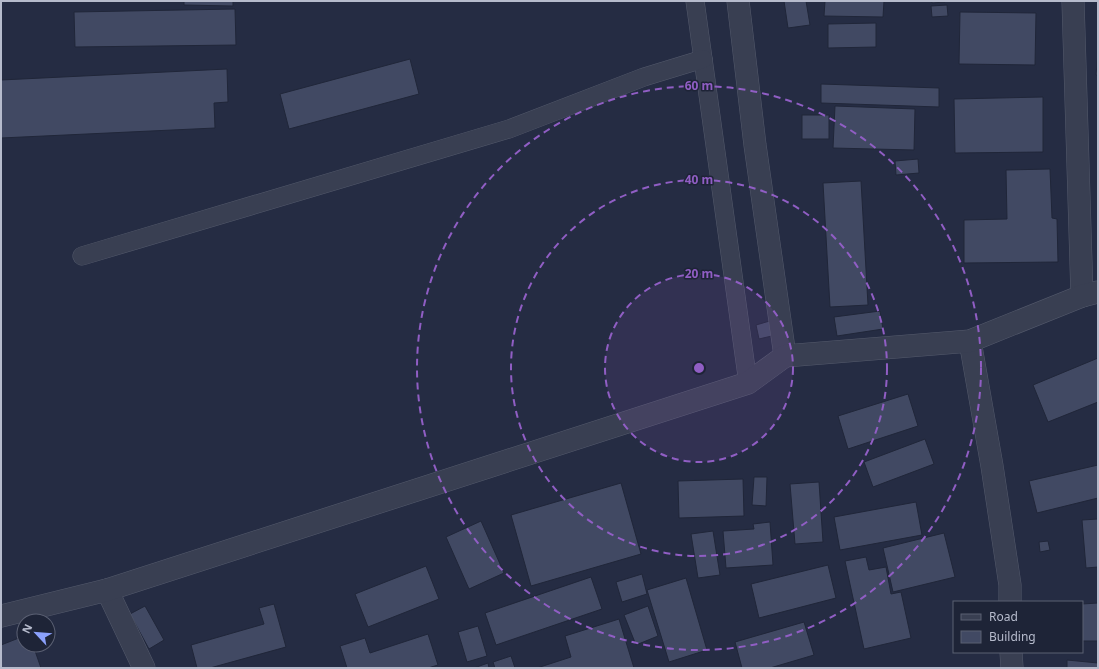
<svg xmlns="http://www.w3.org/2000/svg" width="1099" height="669" viewBox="0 0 1099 669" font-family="'Noto Sans',sans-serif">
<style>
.building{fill:#414963;stroke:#202639}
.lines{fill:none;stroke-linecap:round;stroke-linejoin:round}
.service-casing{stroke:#545a6c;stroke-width:19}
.minor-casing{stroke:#545a6c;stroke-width:23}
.service{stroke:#393f52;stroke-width:18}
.minor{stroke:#393f52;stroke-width:22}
.ring{fill:none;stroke:#905ec4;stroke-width:2;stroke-dasharray:7 5}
.centre{fill:#905ec4;stroke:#1e2437;stroke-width:2}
.ring-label{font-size:12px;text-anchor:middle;font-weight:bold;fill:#905ec4;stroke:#1e2437;stroke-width:3;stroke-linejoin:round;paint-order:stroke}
</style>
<rect width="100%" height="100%" fill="#252c43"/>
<g class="building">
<polygon points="184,1 233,1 233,6 184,5"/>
<polygon points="784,1 806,1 810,25 788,28"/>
<polygon points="825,1 884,1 883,17 824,16"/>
<polygon points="932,1 945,1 945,2 932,3"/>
<polygon points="947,5 948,16 932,17 931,6"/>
<polygon points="235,9 236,45 75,47 74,12"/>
<polygon points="960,12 1036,13 1035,65 959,64"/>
<polygon points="876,23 876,47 828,48 828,24"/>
<polygon points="1098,52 1098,75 1096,75"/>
<polygon points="410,59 419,94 289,129 280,94"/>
<polygon points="227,69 228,102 214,103 215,128 1,138 1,80"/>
<polygon points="821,84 939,88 939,107 821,103"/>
<polygon points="1043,97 1043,152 955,153 954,99"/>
<polygon points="835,106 915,109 914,150 833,148"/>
<rect x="802" y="115" width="27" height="24"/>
<polygon points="918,159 919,173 896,175 895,161"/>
<polygon points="1050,169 1052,218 1057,219 1058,262 964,263 964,220 1007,219 1006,170"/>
<polygon points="861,181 868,305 830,307 823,183"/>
<polygon points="880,311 883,329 837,336 834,317"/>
<polygon points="773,320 776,335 759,339 756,325"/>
<polygon points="1098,358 1098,402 1048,422 1033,385"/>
<polygon points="908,394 918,426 848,449 838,416"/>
<polygon points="925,439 934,464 873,487 864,462"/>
<polygon points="1098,465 1098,498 1037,513 1029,481"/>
<polygon points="754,477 767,477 766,506 752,505"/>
<polygon points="743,479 744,516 679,518 678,481"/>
<polygon points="819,482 823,542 795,544 790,484"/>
<polygon points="621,483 641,554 531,586 511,515"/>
<polygon points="916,502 922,535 840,550 834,517"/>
<polygon points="1098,519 1098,567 1086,568 1082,520"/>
<polygon points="481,521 504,573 469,589 446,537"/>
<polygon points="770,522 773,565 726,568 723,531 754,529 753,524"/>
<polygon points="713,531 720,575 698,578 691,534"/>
<polygon points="944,533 955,577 893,592 883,548"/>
<polygon points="1048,541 1050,550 1040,552 1039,542"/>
<polygon points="866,557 869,570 886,567 891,594 901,592 911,638 864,649 845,561"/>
<polygon points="828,565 836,598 759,618 751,584"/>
<polygon points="426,566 439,599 368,627 355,594"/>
<polygon points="642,574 647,594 622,602 616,582"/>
<polygon points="591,577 602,609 496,645 485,613"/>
<polygon points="686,578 707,650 669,662 647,590"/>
<polygon points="1098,603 1098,641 1082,641 1082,604"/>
<polygon points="274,604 286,647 210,668 197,668 191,645 264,624 259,608"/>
<polygon points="145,606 164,640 149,649 130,614"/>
<polygon points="648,606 658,636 636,645 624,615"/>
<polygon points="619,619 634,668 537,668 571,657 565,636"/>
<polygon points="804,622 814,655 770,668 742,668 735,642"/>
<polygon points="478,626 487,656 467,662 458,632"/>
<polygon points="428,634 438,665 428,668 347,668 340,646 365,638 370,653"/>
<polygon points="24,636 24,645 33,645 41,668 1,668 1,645"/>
<polygon points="511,656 515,668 495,668 493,662"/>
<polygon points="1067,660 1098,663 1098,668 1067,668"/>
<polygon points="488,663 489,668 474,668"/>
</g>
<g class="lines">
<g class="service-casing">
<g id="service">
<polyline points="695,1 748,383"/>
<polyline points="82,256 509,129 644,77 703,59"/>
</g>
</g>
<g class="minor-casing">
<g id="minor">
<polyline points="738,1 755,145 785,356"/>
<polyline points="1073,1 1082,296"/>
<polyline points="970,341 992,466 1010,585 1010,602"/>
<polyline points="107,590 144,668"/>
<polyline points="1,616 107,590 748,383 785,356 970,341 1082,296 1098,292"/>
<polyline points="1011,652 1012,668"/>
</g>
</g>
<use href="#service" class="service"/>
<use href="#minor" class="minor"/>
</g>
<circle cx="699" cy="368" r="94" fill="#905ec4" fill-opacity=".12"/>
<g class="ring">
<circle cx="699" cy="368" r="94"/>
<circle cx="699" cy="368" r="188"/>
<circle cx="699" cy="368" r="282"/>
</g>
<circle cx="699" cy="368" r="6" class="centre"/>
<g class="ring-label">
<text x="699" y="90">60 m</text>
<text x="699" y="184">40 m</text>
<text x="699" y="278">20 m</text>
</g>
<rect width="1099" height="669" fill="none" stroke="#b6bbcc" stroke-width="4"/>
<rect x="953" y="601" width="130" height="52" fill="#1e2437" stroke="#5b6073"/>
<rect x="961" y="614" width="20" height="6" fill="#393f52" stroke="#5b6073"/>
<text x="989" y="621" font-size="12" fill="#b6bbcc">Road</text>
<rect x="961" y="631" width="20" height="12" fill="#414963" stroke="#5b6073"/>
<text x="989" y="641" font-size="12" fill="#b6bbcc">Building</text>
<g transform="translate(36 633) rotate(296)"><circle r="19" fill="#1e2437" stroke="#5b6073"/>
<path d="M0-3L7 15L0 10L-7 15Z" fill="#8ba1fc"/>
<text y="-6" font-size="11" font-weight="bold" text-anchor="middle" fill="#b6bbcc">N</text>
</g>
</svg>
